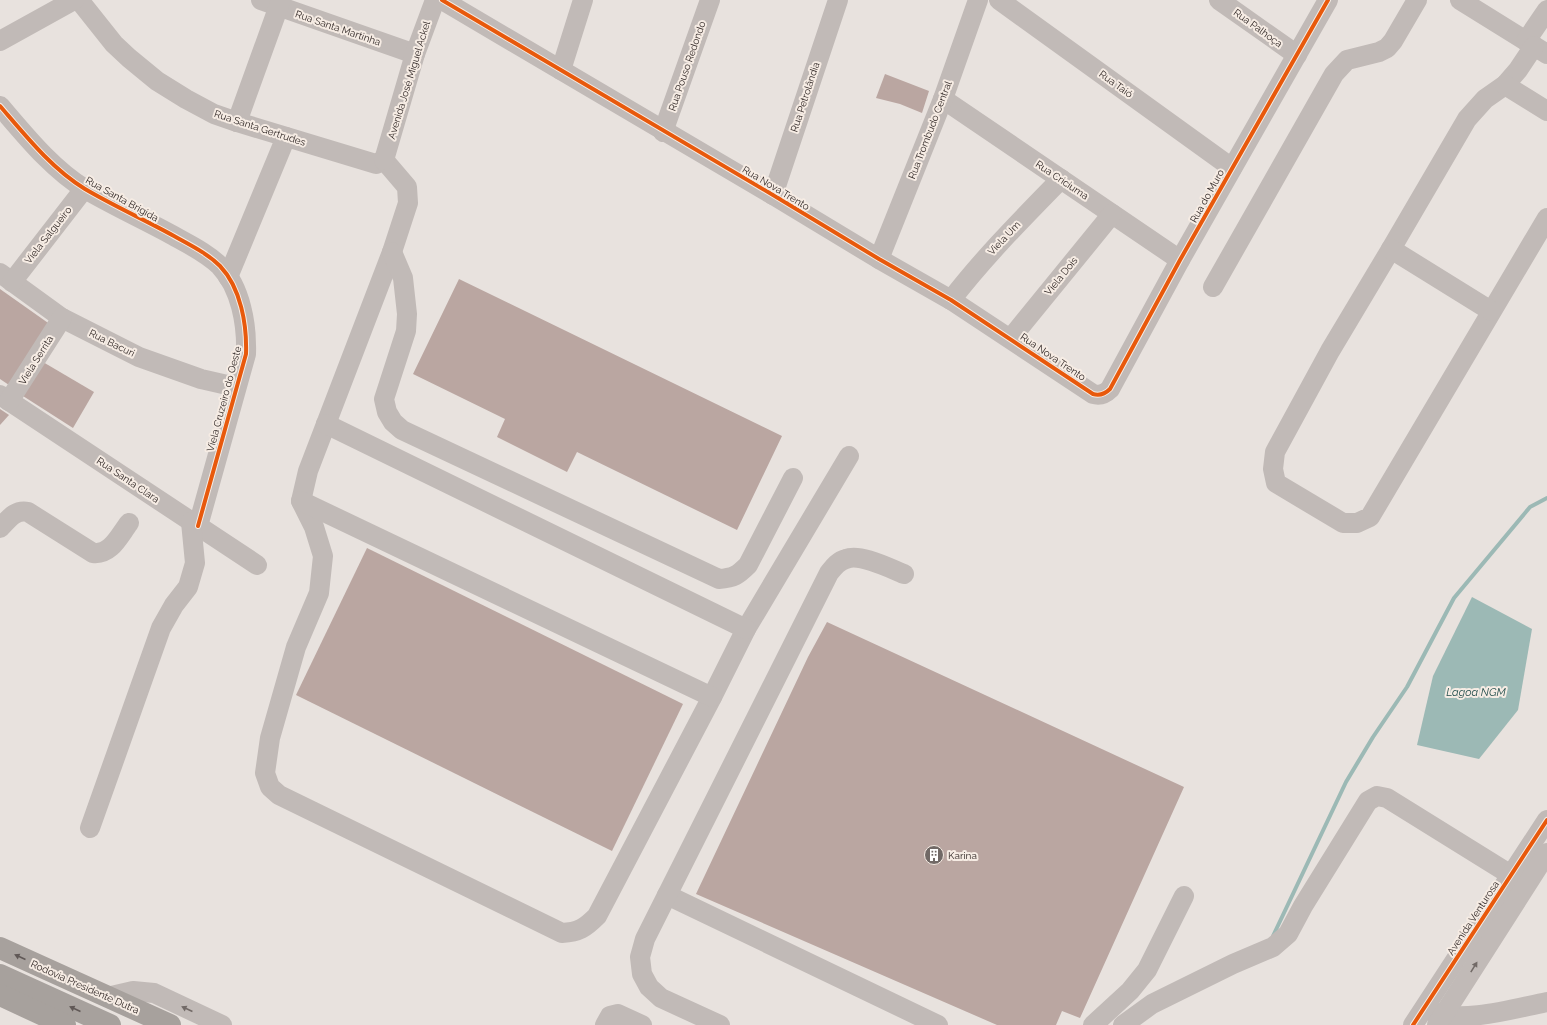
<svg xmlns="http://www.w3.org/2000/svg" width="1547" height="1025" viewBox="0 0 1547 1025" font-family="Raleway,sans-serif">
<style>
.water{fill:#9cb9b5}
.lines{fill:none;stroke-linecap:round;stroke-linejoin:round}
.stream{stroke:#9cb9b5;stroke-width:4}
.building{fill:#baa6a1}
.minor{stroke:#c1bab7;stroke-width:20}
.highway{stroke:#a7a19d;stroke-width:22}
.cycleway-casing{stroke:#f6ece4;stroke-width:6}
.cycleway{stroke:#e8590c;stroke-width:4}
.oneway{fill:#605856}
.oneway2{fill:#726a67}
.labels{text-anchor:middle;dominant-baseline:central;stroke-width:4;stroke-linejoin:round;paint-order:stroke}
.street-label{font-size:10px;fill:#312826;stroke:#f6ece4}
.poi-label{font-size:10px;fill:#312826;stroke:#f6ece4;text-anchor:start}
.water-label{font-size:11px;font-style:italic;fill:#214d4b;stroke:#f6ece4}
</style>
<rect width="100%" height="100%" fill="#e8e2de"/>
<polygon class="water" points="1472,597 1532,629 1518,710 1479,759 1417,745 1433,676"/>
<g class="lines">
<polyline class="stream" points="1273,936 1346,782 1373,737 1407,687 1454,598 1530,507 1547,498"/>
</g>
<g class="building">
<polygon points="885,74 929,91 922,113 900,104 876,98"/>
<polygon points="459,279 782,436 737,530 577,452 567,472 497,437 505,419 413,374"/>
<polygon points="0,289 51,325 12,387 0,379"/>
<polygon points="43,362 94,392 73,428 23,396"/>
<polygon points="0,409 9,415 0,425"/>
<polygon points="367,548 683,704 612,851 296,695"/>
<polygon points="827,622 1184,787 1080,1018 1062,1011 1056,1025 997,1025 696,894 808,657"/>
</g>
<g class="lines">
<g class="minor">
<polyline points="79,0 114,44 129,58 157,81 186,99 214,114 237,122 376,164 384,160"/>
<polyline points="261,0 415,54"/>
<path d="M442 0 773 195 879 259 951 300 1093 394C1100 396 1105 394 1110 389L1180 260 1328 0"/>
<polyline points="999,0 1232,168"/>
<polyline points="1219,0 1297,55"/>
<polyline points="1460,0 1547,54"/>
<polyline points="0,41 74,0"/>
<polyline points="1526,41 1547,10"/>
<polyline points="1534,46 1518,70 1505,85 1485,99 1467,119 1391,249 1330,351 1275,452 1273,469 1276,483 1343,523 1357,523 1370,517 1547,218"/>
<polyline points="561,70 583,0"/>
<polyline points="1505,85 1547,111"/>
<polyline points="943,99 1180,260"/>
<path d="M0 106C25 135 52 169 85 189 114 206 145 220 174 236 190 245 207 253 220 266 241 288 247 325 246 354L198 526"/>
<polyline points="237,122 281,0"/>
<polyline points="663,132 710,0"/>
<path d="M384 160 407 187 408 203 392 252 308 471 301 501 314 527 323 556 319 593 296 647 270 738 265 773 270 787 279 795 562 933C579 932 585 928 597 916L712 697 746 629 849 456"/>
<polyline points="384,160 415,54 435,0"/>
<polyline points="773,195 838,0"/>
<polyline points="1391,249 1491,311"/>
<path d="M392 252 403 278 407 314 406 331 384 399 387 412 393 422 402 430 719 579C734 578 738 575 748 565L793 478"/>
<polyline points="879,259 943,99 978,0"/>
<polyline points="0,273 62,318 139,357 201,379 236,387"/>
<polyline points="228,277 286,137"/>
<polyline points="12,282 84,189"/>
<polyline points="1213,287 1334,74 1347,60 1379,52 1387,48 1393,41 1417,0"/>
<path d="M951 300C985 256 1023 218 1061 179"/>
<polyline points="1011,338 1112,214"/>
<polyline points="0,395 257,565"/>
<polyline points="9,401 62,318"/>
<polyline points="326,424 746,629"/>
<polyline points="301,501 712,697"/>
<path d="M0 528C8 520 15 509 28 512L93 553C111 555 119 536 129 523"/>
<polyline points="90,828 161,628 174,605 188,587 195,563 191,522"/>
<polyline points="667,895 938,1025"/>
<polyline points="107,997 133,991 154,993 222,1025"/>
<path d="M1433 1012C1462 1024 1516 1008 1547 1002"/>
<polyline points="605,1025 610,1016 618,1014 642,1025"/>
<path d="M720 1025 661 998 649 987 642 974 640 957 645 939 829 573C833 568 838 561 846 559 860 553 889 568 904 574"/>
<polyline points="1093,1025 1130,991 1147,970 1184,896"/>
<polyline points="1123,1025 1152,1004 1233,964 1273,947 1288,934 1303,906 1368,801 1377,796 1387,798 1511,875"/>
<polyline points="1413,1025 1547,820"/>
<polyline points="1437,1025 1547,853"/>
</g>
<g class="highway">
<polyline points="0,948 170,1025"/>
<polyline points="0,975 110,1025"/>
<polyline points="0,995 65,1025"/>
</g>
<g class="cycleway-casing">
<g id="cycleway">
<path d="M442 0 773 195 879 259 951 300 1093 394C1100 396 1105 394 1110 389L1180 260 1328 0"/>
<path d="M0 106C25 135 52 169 85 189 114 206 145 220 174 236 190 245 207 253 220 266 241 288 247 325 246 354L198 526"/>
<polyline points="1413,1025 1547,820"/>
</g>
</g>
<use href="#cycleway" class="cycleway"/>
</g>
<defs><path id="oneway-solid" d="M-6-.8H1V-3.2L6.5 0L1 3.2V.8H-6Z"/></defs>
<g class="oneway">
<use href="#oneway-solid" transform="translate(20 957) rotate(-156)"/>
<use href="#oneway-solid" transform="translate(75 1009) rotate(-156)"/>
</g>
<g class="oneway2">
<use href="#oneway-solid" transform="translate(1474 967) rotate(-58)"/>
<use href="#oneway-solid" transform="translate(187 1009) rotate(-155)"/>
</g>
<defs>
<g id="building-disc" transform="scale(1)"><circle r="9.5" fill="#716966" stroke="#f6ece4"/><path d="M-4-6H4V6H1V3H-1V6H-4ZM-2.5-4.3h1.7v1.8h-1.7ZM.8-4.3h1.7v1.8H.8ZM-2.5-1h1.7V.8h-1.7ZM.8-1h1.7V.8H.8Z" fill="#fff"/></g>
</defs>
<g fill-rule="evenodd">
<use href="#building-disc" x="934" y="855"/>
</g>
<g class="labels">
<g class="street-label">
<text transform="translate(338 28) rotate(19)">Rua Santa Martinha</text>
<text transform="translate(1258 28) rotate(36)">Rua Palhoça</text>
<text transform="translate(687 66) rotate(-71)">Rua Pouso Redondo</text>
<text transform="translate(409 80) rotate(-73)">Avenida José Miguel Ackel</text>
<text transform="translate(1116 84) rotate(36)">Rua Taió</text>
<text transform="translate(805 97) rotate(-72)">Rua Petrolândia</text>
<text transform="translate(260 128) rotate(18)">Rua Santa Gertrudes</text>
<text transform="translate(930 130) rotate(-69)">Rua Trombudo Central</text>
<text transform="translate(1062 180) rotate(34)">Rua Criciuma</text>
<text transform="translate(776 188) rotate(31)">Rua Nova Trento</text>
<text transform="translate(1207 196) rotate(-61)">Rua do Muro</text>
<text transform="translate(122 199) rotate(29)">Rua Santa Brigida</text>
<text transform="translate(48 235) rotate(-52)">Viela Salgueiro</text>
<text transform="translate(1004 238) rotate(-47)">Viela Um</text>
<text transform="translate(1061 276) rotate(-51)">Viela Dois</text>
<text transform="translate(112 343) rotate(26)">Rua Bacuri</text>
<text transform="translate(1053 357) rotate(34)">Rua Nova Trento</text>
<text transform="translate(36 360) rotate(-58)">Viela Serrita</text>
<text transform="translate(224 399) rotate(-75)">Viela Cruzeiro do Oeste</text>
<text transform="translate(128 480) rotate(34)">Rua Santa Clara</text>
<text transform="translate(1473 918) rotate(-57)">Avenida Venturosa</text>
<text transform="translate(85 987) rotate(24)">Rodovia Presidente Dutra</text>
</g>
<g class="poi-label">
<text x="948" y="855">Karina</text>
</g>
<g class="water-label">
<text x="1476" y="692">Lagoa NGM</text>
</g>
</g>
</svg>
